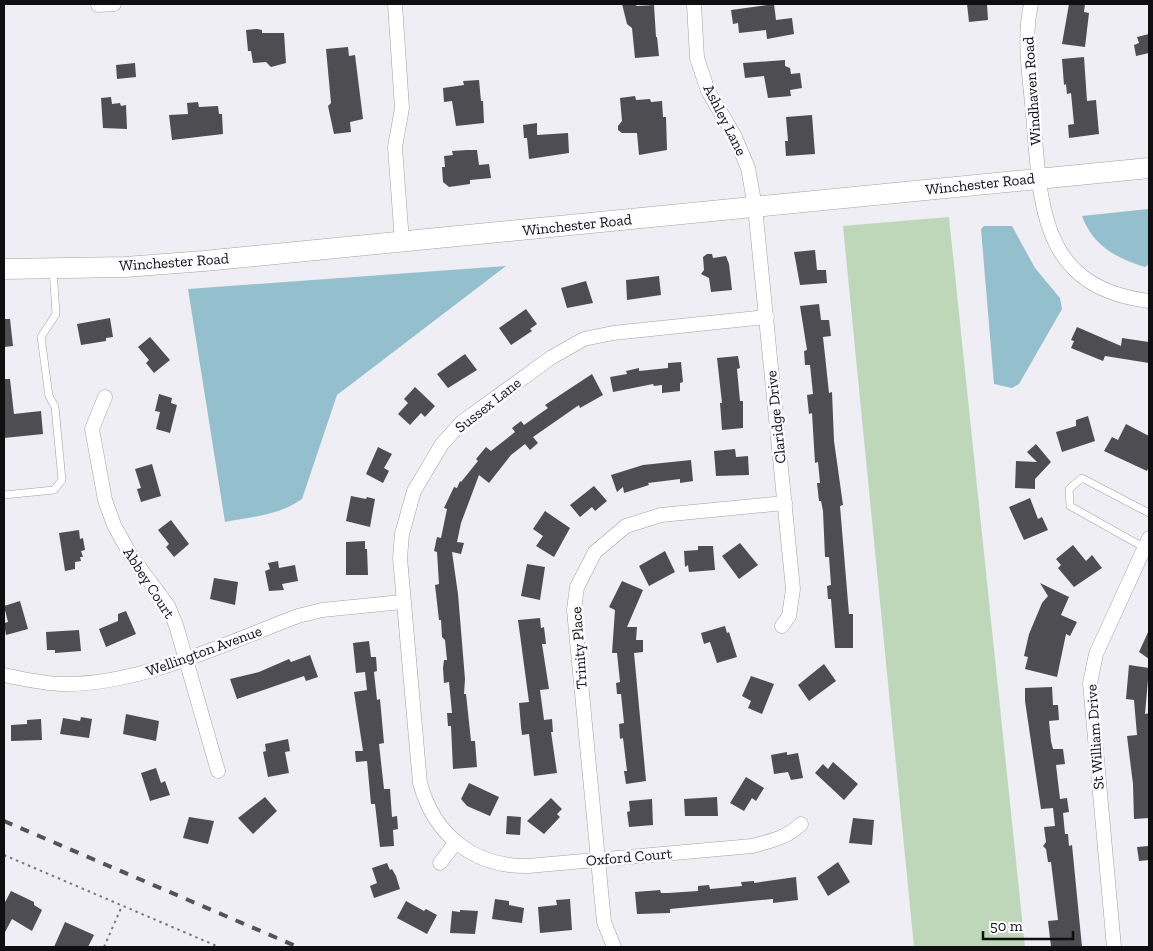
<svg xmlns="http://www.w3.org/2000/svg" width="1153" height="951" viewBox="0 0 1153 951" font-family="'Zilla Slab',serif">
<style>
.green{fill:#bed7b9}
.water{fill:#94c0ce}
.building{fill:#4e4d52}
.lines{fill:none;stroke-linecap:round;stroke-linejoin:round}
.lane-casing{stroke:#a1a0a5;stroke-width:8}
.street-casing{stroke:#a1a0a5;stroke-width:15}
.secondary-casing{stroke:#a1a0a5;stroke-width:21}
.path{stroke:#79797d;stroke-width:2;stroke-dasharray:2.5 4;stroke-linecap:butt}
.lane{stroke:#fff;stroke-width:7}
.street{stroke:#fff;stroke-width:14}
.secondary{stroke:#fff;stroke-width:20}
.rail{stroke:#535356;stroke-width:4;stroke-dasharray:9 9;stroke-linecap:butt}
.labels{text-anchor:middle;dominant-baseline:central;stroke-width:5;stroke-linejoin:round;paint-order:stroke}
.street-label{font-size:15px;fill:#0f0f11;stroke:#fcfbff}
</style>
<rect width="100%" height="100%" fill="#eeeef4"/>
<polygon class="green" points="949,217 1025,947 914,947 843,226"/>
<g class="water">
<path d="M1148 209 1149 264 1145 267C1116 258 1093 246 1082 216Z"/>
<polygon points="984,226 1012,226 1035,268 1060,298 1062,309 1019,384 1012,388 994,384 981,229"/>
<path d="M506 266 337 395 302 499C280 515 251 517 225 522L188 289Z"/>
</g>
<g class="building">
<polygon points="622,4 634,4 637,6 654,5 656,37 657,37 659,56 635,58 632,28 627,24"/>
<polygon points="774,4 776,20 792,18 794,34 767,39 766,30 739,33 738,23 733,24 731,10"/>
<polygon points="967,4 987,4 988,20 969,22"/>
<polygon points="1069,4 1085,4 1084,12 1089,13 1085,47 1062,44"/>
<polygon points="257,29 262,30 262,33 284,33 286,63 271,67 266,62 253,63 251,51 248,51 246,30"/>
<polygon points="1149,34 1149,53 1136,56 1134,45 1139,43 1137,37"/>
<polygon points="348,47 349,56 355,55 363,119 350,122 351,132 334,134 328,106 331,103 326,49"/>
<polygon points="1084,57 1087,101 1096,100 1099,134 1069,138 1068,125 1074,124 1071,93 1067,94 1066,84 1064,85 1062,59"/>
<polygon points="785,60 785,66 790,68 791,74 800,73 802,88 790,90 791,96 768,98 764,76 745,78 743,63"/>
<polygon points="135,63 136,77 117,79 116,65"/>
<polygon points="479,80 481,101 483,101 484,123 456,126 452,101 444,102 443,88 464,85 463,81"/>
<polygon points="635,96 636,100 650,99 651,102 662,101 663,117 666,117 667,150 639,155 637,133 622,133 618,130 618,126 622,121 620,98"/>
<polygon points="111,97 112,104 120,103 121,106 126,105 127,129 103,128 101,98"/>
<polygon points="198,102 199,107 218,106 219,114 222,114 223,134 172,140 169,115 188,114 187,103"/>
<polygon points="812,115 815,154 786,156 785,141 788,141 786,117"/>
<polygon points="537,123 537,135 568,133 569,153 529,159 527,138 524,138 523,125"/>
<polygon points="467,150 477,150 479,165 489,164 491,178 470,180 470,184 449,187 443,182 442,167 445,167 444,156 453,155 452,151"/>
<polygon points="815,250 817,270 826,270 827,283 800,285 794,252"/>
<polygon points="707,254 712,254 713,258 726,256 729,264 732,290 711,292 709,278 701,274 704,270 703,257"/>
<polygon points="659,276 661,295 627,300 626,280"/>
<polygon points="586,281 593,303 567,308 561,288"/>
<polygon points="819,304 821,320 829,320 831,336 823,337 829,393 832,392 834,441 843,505 840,506 849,614 853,614 853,648 835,648 831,599 828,599 827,586 831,585 829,557 825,557 823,511 821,501 819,501 817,483 820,483 818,462 815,463 812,413 809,414 807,395 813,394 810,365 805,365 804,351 807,350 800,306"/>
<polygon points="526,309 537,324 530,329 532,331 511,345 499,328"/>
<polygon points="110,318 113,337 106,338 106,341 81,345 77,324"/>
<polygon points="4,319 10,319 13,346 4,347"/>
<polygon points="1077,327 1121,346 1122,338 1149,342 1149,363 1105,356 1103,361 1071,348 1074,341 1071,340"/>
<polygon points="150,337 170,360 154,373 146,363 149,360 138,347"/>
<polygon points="465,354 477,370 448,388 437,374"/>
<polygon points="738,356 740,368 737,369 740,401 743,401 743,428 722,430 720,403 722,403 717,358"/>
<polygon points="681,362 683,382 680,383 680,391 662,393 662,385 654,386 653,384 613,392 610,377 627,374 626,371 639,368 639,371 668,368 668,363"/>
<polygon points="592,374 603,395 580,408 579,405 533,437 538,443 530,450 525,444 511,455 489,483 479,475 461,523 457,542 464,543 461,554 452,552 458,594 465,679 464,694 466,694 471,741 475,741 477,767 453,769 451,726 448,726 447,713 452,713 449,682 444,683 443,668 444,660 447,660 445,640 442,637 441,620 439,620 435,585 439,584 437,552 434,551 437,537 441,538 447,509 444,508 454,487 457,488 460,481 461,482 478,461 476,459 486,447 491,451 515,432 512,428 521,421 524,425 548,408 545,405"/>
<polygon points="4,379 10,379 14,414 41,411 43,434 4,438"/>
<polygon points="415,387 435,406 425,417 421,413 410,425 398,414 408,403 404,399"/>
<polygon points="159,394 172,398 171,403 177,405 170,433 156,429 160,412 155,411"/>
<polygon points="1088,416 1095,441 1062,452 1056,432 1076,426 1076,420"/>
<polygon points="1126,424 1149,436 1149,466 1147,471 1104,451 1112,437 1118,440"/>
<polygon points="1036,444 1051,462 1035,479 1035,489 1015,488 1016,461 1037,462 1027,452"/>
<polygon points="378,447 392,454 384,468 389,471 383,483 366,474"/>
<polygon points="735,449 736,457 748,456 749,475 716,476 714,451"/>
<polygon points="691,460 693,481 680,483 680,479 648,483 649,485 624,493 623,487 617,492 611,475 643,465"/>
<polygon points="152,464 161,496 141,502 137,489 141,488 135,469"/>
<polygon points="594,486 607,501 595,511 592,507 580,517 570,505"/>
<polygon points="351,496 366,499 367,497 375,499 370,527 346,521"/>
<polygon points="1030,498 1038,519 1042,517 1048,530 1024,540 1009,507"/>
<polygon points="545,511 570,528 554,557 536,546 543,536 533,529"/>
<polygon points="171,520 189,544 174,557 166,547 169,544 158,530"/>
<polygon points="79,530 80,539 83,538 85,550 81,551 83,557 80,557 81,561 75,562 75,569 65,571 59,533"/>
<polygon points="365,541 365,549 367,549 368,575 346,575 346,542"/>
<polygon points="740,543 758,565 739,579 722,556"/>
<polygon points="1073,545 1086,561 1092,555 1102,568 1074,587 1058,568 1061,565 1056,559"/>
<polygon points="698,546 713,546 715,570 689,572 688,565 685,567 684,551 698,550"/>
<polygon points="665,551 675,572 649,586 639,566"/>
<polygon points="278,561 279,568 295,565 298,581 282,584 284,590 269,591 265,571 270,569 268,563"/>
<polygon points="527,564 545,567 540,600 521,596"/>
<polygon points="214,578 238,582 235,605 210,599"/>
<polygon points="622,581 643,590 627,627 637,627 636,640 643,640 643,652 634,653 646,781 626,784 624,771 627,771 623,738 620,739 619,724 624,723 621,694 617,694 616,683 620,682 617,653 612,653 615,610 609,607"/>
<polygon points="1040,583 1069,597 1061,615 1077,622 1070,636 1066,634 1057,677 1025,669 1028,657 1024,656 1029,634 1042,603 1048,596"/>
<polygon points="20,601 28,629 6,635 4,623 8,622 4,606"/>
<polygon points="126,611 136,634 106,647 99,629 118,621 118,614"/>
<polygon points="540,618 541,628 544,627 546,644 542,644 549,689 540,690 544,720 552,719 553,732 551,732 557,773 534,776 529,734 522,735 521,727 519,703 529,702 518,620"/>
<polygon points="725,626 727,633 729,632 737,657 717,663 710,642 704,644 701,633"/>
<polygon points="79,630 81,651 55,653 55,650 47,650 46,632"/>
<polygon points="1149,630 1149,659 1139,652"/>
<polygon points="369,641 371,657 376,657 377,671 374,672 377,700 380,699 384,743 379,744 384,789 390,789 392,817 397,816 398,829 393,830 394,846 380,847 375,804 371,804 367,761 356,762 355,751 363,751 354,692 367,690 365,672 356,673 353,643"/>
<polygon points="310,655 318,677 306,681 304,676 237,699 230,679 259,672 289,659 291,662"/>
<polygon points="824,664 836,681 809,701 798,685"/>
<polygon points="1129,665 1149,668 1145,714 1149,713 1149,818 1134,819 1133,784 1127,736 1137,735 1134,700 1126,699"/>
<polygon points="751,676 774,684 762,714 748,708 751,701 742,696"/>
<polygon points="1052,687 1053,705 1058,705 1059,720 1049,721 1051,741 1053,749 1063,749 1065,764 1056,765 1060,799 1067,798 1069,812 1063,813 1065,834 1068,834 1069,846 1072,845 1082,947 1051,947 1048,921 1058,920 1051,862 1048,862 1046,849 1043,846 1046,842 1044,827 1055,826 1053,808 1041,809 1025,701 1025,688"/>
<polygon points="126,714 159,721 156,741 123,734"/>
<polygon points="81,717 92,719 89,738 60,734 63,718 80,721"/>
<polygon points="41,719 42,740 11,741 11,725 27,724 27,720"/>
<polygon points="288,739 290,751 285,752 289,773 268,777 263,752 266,751 265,744"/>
<polygon points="787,752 787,755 798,753 803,778 791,780 788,772 774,774 771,755"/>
<polygon points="833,762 858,784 844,800 815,773 823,764 828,769"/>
<polygon points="156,768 161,783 165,781 170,795 150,801 141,773"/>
<polygon points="746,777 764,788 756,801 752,798 744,811 730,803"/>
<polygon points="469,783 499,797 490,816 467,806 461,799"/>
<polygon points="265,797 277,811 253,834 238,818"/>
<polygon points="717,797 718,816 685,816 684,799"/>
<polygon points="551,798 562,809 557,814 560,817 544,834 527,821"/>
<polygon points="652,799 653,825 629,827 627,812 630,811 629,801"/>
<polygon points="507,816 521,817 520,835 506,834"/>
<polygon points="189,817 214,821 208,844 183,838"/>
<polygon points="853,818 874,820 872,845 849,843"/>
<polygon points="1149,846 1149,860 1139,861 1137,847"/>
<polygon points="838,862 850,882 828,896 817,877"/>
<polygon points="387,863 390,870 392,869 396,876 400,889 374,898 370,886 377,883 372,868"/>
<polygon points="796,877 798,900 773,903 773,899 670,909 670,913 637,914 635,892 660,890 661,893 668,893 698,891 698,886 709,885 710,889 742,886 741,882 754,881 754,883"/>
<polygon points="11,891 34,902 34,905 42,910 32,931 12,919 4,934 4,904"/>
<polygon points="495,899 509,901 509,905 524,908 522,923 492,919"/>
<polygon points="570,899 572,930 540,933 538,907 557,905 556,900"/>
<polygon points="406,901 424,911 426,909 437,915 427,934 397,918"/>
<polygon points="460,910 478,911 475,934 450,933 452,911 460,912"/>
<polygon points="65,922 94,935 88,947 54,947"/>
</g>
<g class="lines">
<g class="lane-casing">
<g id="lane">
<polyline points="4,495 54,490 62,480 55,407 49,396 41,337 56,314 53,269"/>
<polyline points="1145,548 1070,506 1069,489 1082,478 1149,513"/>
</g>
</g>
<g class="street-casing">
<g id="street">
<polyline points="395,4 402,108 395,147 402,242"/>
<polyline points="694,4 697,58 708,91 734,135 748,168 755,207 793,589 789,616 782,626"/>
<path d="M1031 4C1023 40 1030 77 1033 114 1041 204 1038 287 1149 301"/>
<polyline points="98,5 114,4"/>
<path d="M767 317 613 333 584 339 552 357 462 422 442 444 414 491 402 534 400 558 420 783C434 835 474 867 528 866L752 846C770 841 787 838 801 824"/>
<polyline points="105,397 92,429 105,500 114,525 131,556 168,606 176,625 218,771"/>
<path d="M4 675C22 679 41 683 60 684 139 686 226 643 298 616L322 610 402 602"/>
<polyline points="440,863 456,842"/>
<polyline points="614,947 604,922 574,610 577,587 595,552 626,526 661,515 785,503"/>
<polyline points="1114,947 1090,683 1096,654 1149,538"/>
</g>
</g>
<g class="secondary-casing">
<polyline id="secondary" points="4,269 125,267 204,261 1149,168"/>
</g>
<g class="path">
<polyline points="4,855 219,947"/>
<polyline points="104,947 122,906"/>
</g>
<use href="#lane" class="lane"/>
<use href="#street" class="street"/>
<use href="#secondary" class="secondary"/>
<polyline class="rail" points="4,821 298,947"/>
</g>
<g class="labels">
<g class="street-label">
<text transform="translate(1032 91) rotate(-94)">Windhaven Road</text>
<text transform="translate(725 120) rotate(63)">Ashley Lane</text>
<text transform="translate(980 184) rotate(-6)">Winchester Road</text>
<text transform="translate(577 225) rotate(-6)">Winchester Road</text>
<text transform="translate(174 262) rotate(-4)">Winchester Road</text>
<text transform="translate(488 405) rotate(-38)">Sussex Lane</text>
<text transform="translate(776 417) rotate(-96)">Claridge Drive</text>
<text transform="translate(149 583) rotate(57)">Abbey Court</text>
<text transform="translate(579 648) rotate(-94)">Trinity Place</text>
<text transform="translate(204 651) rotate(-20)">Wellington Avenue</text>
<text transform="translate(1095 737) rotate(-94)">St William Drive</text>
<text transform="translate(629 857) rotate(-5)">Oxford Court</text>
</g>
</g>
<rect width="1153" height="951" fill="none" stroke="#0f0f11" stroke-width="10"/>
<path d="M983 931v8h90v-8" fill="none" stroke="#0f0f11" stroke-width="2.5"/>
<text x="990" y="931" font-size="15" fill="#0f0f11" stroke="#fcfbff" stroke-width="4" paint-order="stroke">50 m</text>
</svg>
